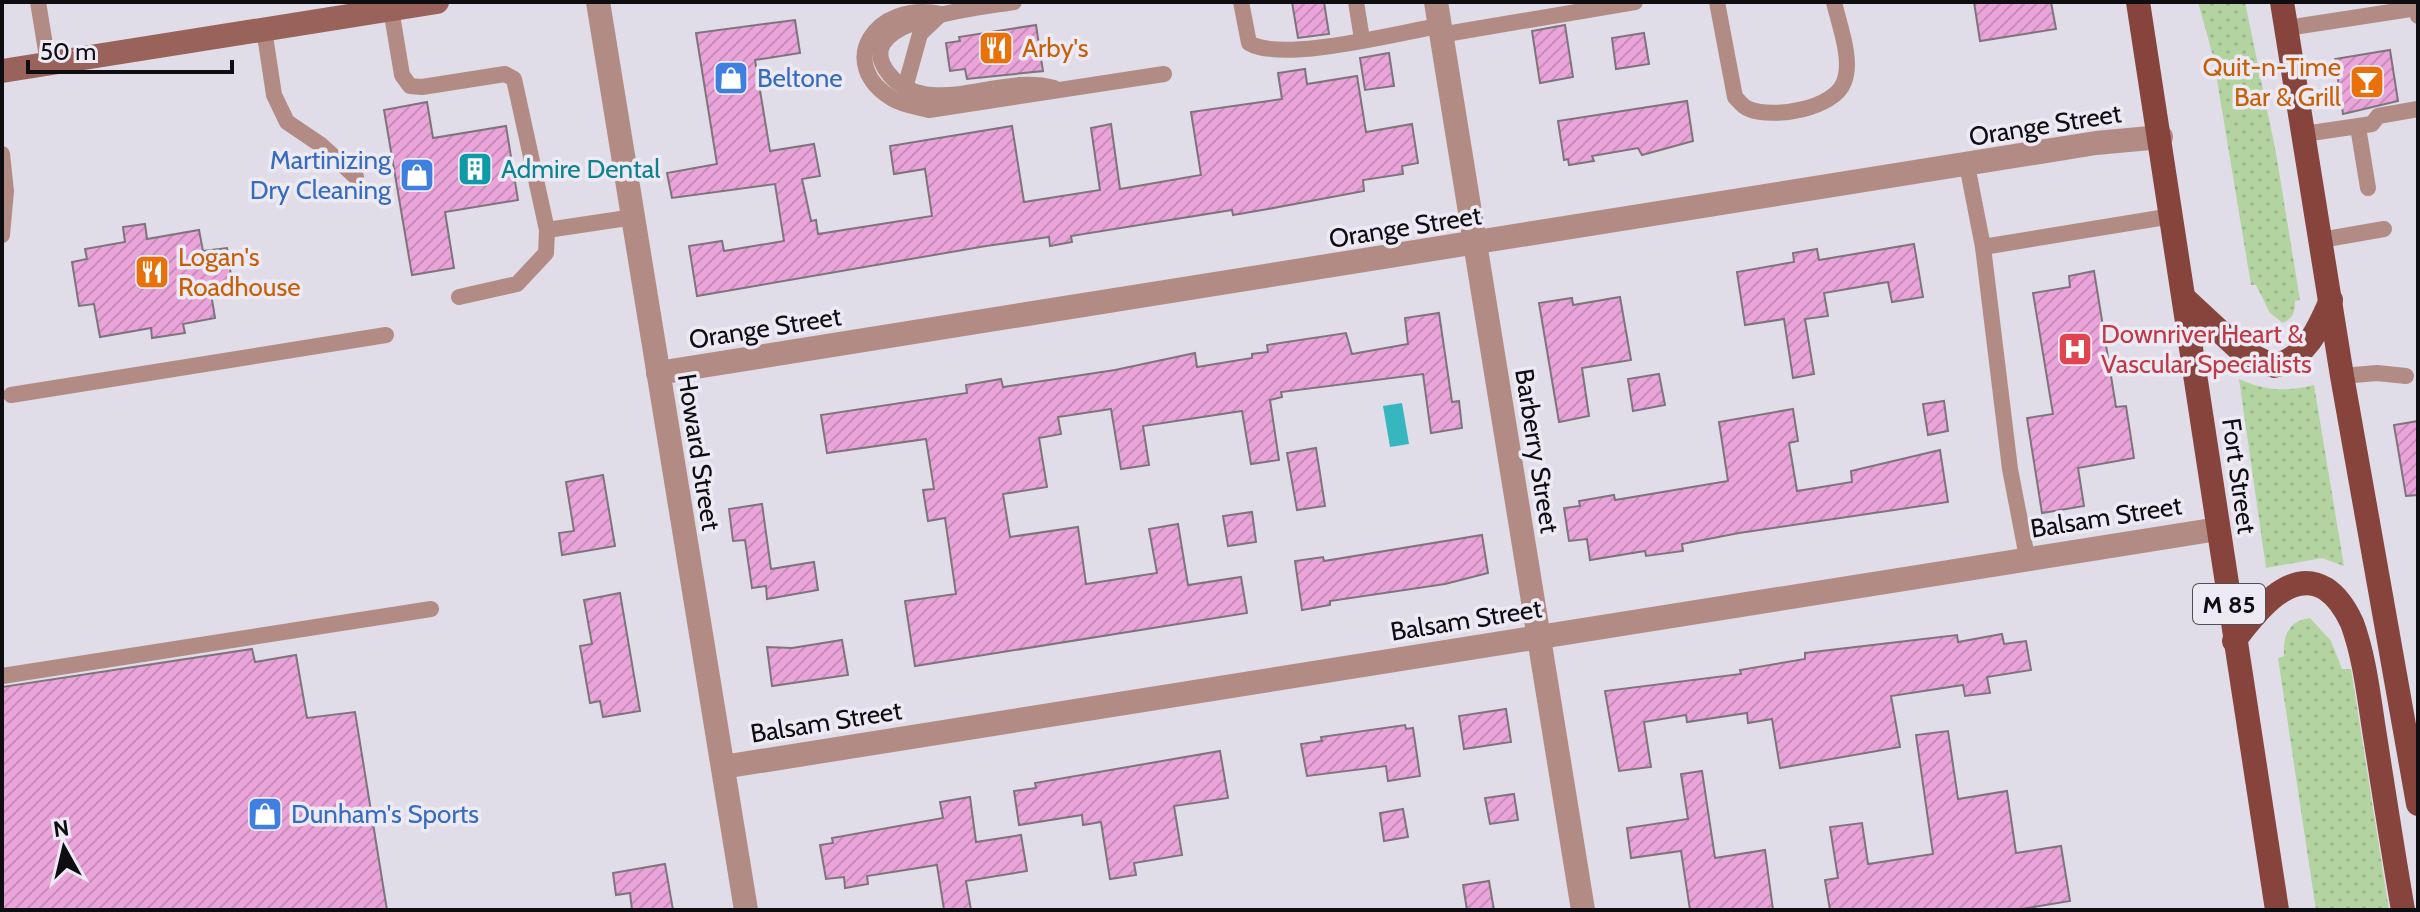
<svg xmlns="http://www.w3.org/2000/svg" width="2420" height="912" viewBox="0 0 2420 912" font-family="Cabin,sans-serif">
<style>
.grass{fill:url(#grass-dots)}
.water{fill:#36b6bf}
.building{fill:url(#building-hatch);stroke:#7e747b;stroke-width:2}
.lines{fill:none;stroke-linecap:round;stroke-linejoin:round}
.lane{stroke:#b28b85;stroke-width:16}
.street{stroke:#b28b85;stroke-width:24}
.secondary{stroke:#99625b;stroke-width:24}
.primary{stroke:#86443c;stroke-width:24}
.labels{text-anchor:middle;dominant-baseline:central;stroke-width:7;stroke-linejoin:round;paint-order:stroke}
.shield{fill:#edeaf5;stroke:#514f55;stroke-width:2}
.shield-label{font-size:24px;font-weight:bold;fill:#0e0d11}
.food-label{font-size:26px;fill:#c56008;stroke:#edeaf5;text-anchor:start}
.shop-label{font-size:26px;fill:#366cbe;stroke:#edeaf5;text-anchor:start}
.street-label{font-size:26px;fill:#0e0d11;stroke:#edeaf5}
.culture-label{font-size:26px;fill:#0d838f;stroke:#edeaf5;text-anchor:start}
.health-label{font-size:26px;fill:#be3a42;stroke:#edeaf5;text-anchor:start}
</style>
<defs>
<pattern id="grass-dots" width="8" height="8" patternUnits="userSpaceOnUse" patternTransform="scale(2)"><rect width="8" height="8" fill="#b3d4a1"/><path d="M2 2h.1M6 6h.1" fill="none" stroke="#99b58a" stroke-width="1.8" stroke-linecap="round"/></pattern>
<pattern id="building-hatch" width="6" height="6" patternUnits="userSpaceOnUse" patternTransform="scale(2)"><rect width="6" height="6" fill="#eaa4da"/><path d="M-1 1l2-2M0 6l6-6M5 7l2-2" fill="none" stroke="#c88cba"/></pattern>
</defs>
<rect width="100%" height="100%" fill="#e0dde8"/>
<g class="grass">
<path d="M2198 2H2245L2276 153 2300 300 2295 301C2295 313 2293 318 2283 323L2270 313 2256 285H2251L2213 56Z"/>
<path d="M2239 379C2266 391 2285 392 2314 385L2344 566 2322 558 2266 568Z"/>
<path d="M2310 618 2331 641 2342 669H2351L2389 910H2316L2278 658 2284 656C2283 636 2288 621 2310 618Z"/>
</g>
<polygon class="water" points="1402,403 1409,444 1390,447 1383,406"/>
<g class="building">
<polygon points="1292,2 1324,2 1329,34 1298,38"/>
<polygon points="1974,2 2051,2 2056,29 1980,41"/>
<polygon points="795,20 800,53 755,60 770,151 814,144 820,176 802,179 811,221 816,220 818,234 932,216 925,169 894,174 890,146 1012,126 1024,202 1100,190 1091,128 1111,124 1120,189 1201,175 1191,112 1282,99 1278,73 1305,69 1307,84 1357,76 1366,132 1412,124 1418,163 1402,166 1403,174 1363,180 1364,191 1268,209 1233,215 1232,210 1071,236 1072,242 1050,246 1049,237 986,246 697,296 689,246 722,241 724,251 784,241 775,184 672,198 667,173 717,164 696,33"/>
<polygon points="1036,25 1043,71 967,79 965,69 950,71 946,43 960,41 959,37"/>
<polygon points="1565,25 1573,77 1540,83 1532,31"/>
<polygon points="1644,33 1649,64 1616,69 1612,38"/>
<polygon points="2390,50 2398,101 2343,114 2335,59"/>
<polygon points="1389,53 1394,86 1365,90 1360,58"/>
<polygon points="1687,101 1693,141 1642,155 1638,148 1592,156 1594,161 1569,165 1568,159 1564,160 1558,121"/>
<polygon points="427,102 433,138 506,126 518,200 445,212 454,268 412,275 384,110"/>
<polygon points="145,224 147,239 199,230 203,251 227,248 232,283 210,287 215,318 183,324 185,333 152,338 151,328 100,337 94,304 79,306 72,262 87,259 85,249 125,242 123,227"/>
<polygon points="1914,244 1923,297 1892,302 1888,282 1824,293 1828,316 1805,319 1814,374 1793,378 1784,319 1745,325 1737,272 1794,262 1793,253 1817,249 1819,260"/>
<polygon points="2094,271 2116,407 2126,406 2134,458 2078,468 2084,506 2042,513 2027,418 2053,414 2033,293 2070,287 2069,276"/>
<polygon points="1620,297 1631,360 1582,368 1589,416 1559,422 1539,303 1572,298 1573,305"/>
<polygon points="1439,313 1452,402 1459,401 1462,428 1431,433 1423,374 1281,392 1282,397 1270,400 1279,460 1251,464 1242,411 1143,426 1149,465 1121,469 1111,409 1058,417 1061,434 1039,438 1047,487 1003,494 1010,537 1078,527 1086,584 1157,573 1149,529 1178,524 1188,585 1241,577 1247,613 915,666 905,601 956,594 945,518 928,521 923,490 934,489 926,439 827,453 821,415 967,393 966,385 1001,379 1003,387 1115,370 1195,353 1197,367 1252,358 1252,354 1268,352 1267,345 1346,333 1352,354 1408,344 1405,318"/>
<polygon points="1659,374 1665,405 1633,411 1628,379"/>
<polygon points="1944,401 1948,431 1928,435 1923,404"/>
<polygon points="1793,409 1798,441 1789,443 1797,491 1852,482 1851,471 1940,450 1948,502 1739,533 1682,544 1683,551 1646,556 1645,551 1590,560 1587,539 1569,541 1564,508 1580,506 1579,501 1614,495 1615,500 1728,481 1719,422"/>
<polygon points="2418,421 2418,495 2406,496 2394,425"/>
<polygon points="1316,448 1325,506 1297,510 1287,453"/>
<polygon points="603,475 615,546 562,555 559,533 574,531 566,482"/>
<polygon points="762,504 771,569 814,562 818,590 767,599 766,586 752,588 745,540 733,541 729,509"/>
<polygon points="1252,512 1256,542 1228,546 1223,516"/>
<polygon points="1482,535 1488,573 1445,584 1330,601 1330,605 1302,610 1295,561 1323,557 1324,561"/>
<polygon points="620,593 640,711 603,717 600,701 590,703 580,646 592,644 584,600"/>
<polygon points="2002,634 2004,644 2026,641 2031,670 1987,677 1990,693 1965,696 1963,685 1891,696 1900,747 1780,768 1772,719 1748,723 1747,713 1687,722 1686,715 1644,722 1651,767 1619,771 1605,691 1741,674 1740,670 1805,659 1805,653 1957,635 1958,642"/>
<polygon points="842,640 848,675 772,686 767,647 792,648"/>
<polygon points="252,649 255,662 296,655 307,718 355,712 387,910 2,910 2,687"/>
<polygon points="1506,709 1511,742 1464,749 1459,716"/>
<polygon points="1405,725 1406,729 1413,728 1420,776 1388,781 1386,766 1307,776 1301,744 1322,741 1321,737"/>
<polygon points="1948,731 1958,799 2007,791 2016,853 2061,846 2070,901 2016,910 1830,910 1825,880 1838,878 1830,827 1862,823 1868,864 1933,854 1916,735"/>
<polygon points="1220,751 1228,798 1174,806 1182,855 1134,863 1136,875 1110,879 1101,822 1083,825 1082,815 1019,825 1014,791 1036,788 1035,783"/>
<polygon points="1702,771 1715,858 1765,850 1773,910 1690,910 1681,851 1631,858 1627,828 1688,819 1681,774"/>
<polygon points="1514,794 1518,820 1490,824 1485,798"/>
<polygon points="970,797 976,842 1021,835 1027,871 966,881 971,910 944,910 937,865 867,876 868,884 845,888 844,877 826,879 820,845 833,843 832,838 943,818 940,802"/>
<polygon points="1403,809 1408,837 1384,841 1380,813"/>
<polygon points="665,864 673,910 632,910 630,893 616,895 613,873"/>
<polygon points="1489,881 1494,910 1467,910 1463,885"/>
</g>
<g class="lines">
<g class="lane">
<polyline points="38,2 48,63"/>
<path d="M1014 2C986 7 844 19 889 74 899 87 916 94 932 95 974 98 1013 77 1054 88"/>
<path d="M1241 2 1249 43C1283 63 1396 33 1439 26"/>
<polyline points="1356,2 1362,39"/>
<path d="M1717 2 1735 97C1740 102 1743 107 1749 109 1774 119 1834 109 1844 82 1853 59 1839 25 1834 2"/>
<polyline points="391,9 402,75 410,86 422,87 505,74 514,79 547,230 634,217"/>
<polyline points="2287,28 2417,8 2418,16"/>
<polyline points="264,29 274,95 287,122 321,145 356,177"/>
<polyline points="1440,35 1635,2"/>
<path d="M905 88 920 34 941 14C875 0 834 64 893 99 903 105 918 107 929 110L1164 74"/>
<polyline points="2358,127 2368,188"/>
<polyline points="2304,134 2372,124 2378,116 2418,109"/>
<polyline points="2,154 6,191 2,235"/>
<polyline points="1967,165 1983,247 2010,469 2027,557"/>
<polyline points="2321,240 2384,229"/>
<polyline points="1983,247 2172,216"/>
<polyline points="459,297 517,284 546,253 547,230"/>
<polyline points="2342,376 2377,373 2406,376"/>
<polyline points="11,395 386,335"/>
<polyline points="2,676 431,609"/>
</g>
<g class="street">
<polyline points="598,2 746,910"/>
<polyline points="1436,2 1583,910"/>
<polyline points="658,373 2096,143 2161,137"/>
<polyline points="723,767 2218,529"/>
</g>
<polyline class="secondary" points="2,71 437,2"/>
<g class="primary">
<polyline points="2138,2 2277,910"/>
<polyline points="2282,2 2342,376 2418,804"/>
<path d="M2184 298 2240 350 2274 366C2307 357 2318 330 2331 300"/>
<path d="M2234 641C2253 616 2289 566 2326 589 2338 597 2346 610 2352 623 2365 658 2369 699 2375 736 2384 794 2393 852 2403 910"/>
</g>
</g>
<defs>
<g id="restaurant-square" transform="scale(1.8)"><rect x="-9" y="-9" width="18" height="18" rx="4" fill="#e8710a" stroke="#edeaf5"/><path d="M-5-6h1v4h1v-4h1v4h1v-4h1v5L-1.5 .5V6h-2V.5L-5-1ZM5-6V6H3V1.5H1.5Q1.5-4 5-6Z" fill="#fff"/></g>
<g id="shop-square" transform="scale(1.8)"><rect x="-9" y="-9" width="18" height="18" rx="4" fill="#3f7fe0" stroke="#edeaf5"/><path d="M-5-2.5h2.3a2.7 3.5 0 0 1 5.4 0H5L5.5 6h-11ZM-1.5-2.5h3a1.5 2.3 0 0 0-3 0Z" fill="#fff"/></g>
<g id="bar-square" transform="scale(1.8)"><rect x="-9" y="-9" width="18" height="18" rx="4" fill="#e8710a" stroke="#edeaf5"/><path d="M-6-5H6L.8 .8V4.5H3.5V6h-7V4.5H-.8V.8Z" fill="#fff"/></g>
<g id="building-square" transform="scale(1.8)"><rect x="-9" y="-9" width="18" height="18" rx="4" fill="#0f9aa8" stroke="#edeaf5"/><path d="M-4-6H4V6H1V3H-1V6H-4ZM-2.5-4.3h1.7v1.8h-1.7ZM.8-4.3h1.7v1.8H.8ZM-2.5-1h1.7V.8h-1.7ZM.8-1h1.7V.8H.8Z" fill="#fff"/></g>
<g id="hospital-square" transform="scale(1.8)"><rect x="-9" y="-9" width="18" height="18" rx="4" fill="#e0444e" stroke="#edeaf5"/><path d="M-5-5h3v3.5h4V-5h3V5h-3V1.5h-4V5h-3Z" fill="#fff"/></g>
</defs>
<g fill-rule="evenodd">
<use href="#restaurant-square" x="996" y="48"/>
<use href="#shop-square" x="731" y="78"/>
<use href="#bar-square" x="2367" y="82"/>
<use href="#building-square" x="475" y="169"/>
<use href="#shop-square" x="417" y="175"/>
<use href="#restaurant-square" x="152" y="272"/>
<use href="#hospital-square" x="2075" y="349"/>
<use href="#shop-square" x="265" y="814"/>
</g>
<g class="labels">
<rect class="shield" x="2193" y="584" width="72" height="40" rx="6"/>
<g class="shield-label">
<text x="2229" y="604">M 85</text>
</g>
<g class="food-label">
<text x="1022" y="48">Arby's</text>
<text x="2341" y="67" text-anchor="end">Quit-n-Time<tspan x="2341" dy="30">Bar &amp; Grill</tspan></text>
<text x="178" y="257">Logan's<tspan x="178" dy="30">Roadhouse</tspan></text>
</g>
<g class="shop-label">
<text x="757" y="78">Beltone</text>
<text x="391" y="160" text-anchor="end">Martinizing<tspan x="391" dy="30">Dry Cleaning</tspan></text>
<text x="291" y="814">Dunham's Sports</text>
</g>
<g class="street-label">
<text transform="translate(2045 125) rotate(-9)">Orange Street</text>
<text transform="translate(1405 227) rotate(-9)">Orange Street</text>
<text transform="translate(765 328) rotate(-9)">Orange Street</text>
<text transform="translate(1537 451) rotate(81)">Barberry Street</text>
<text transform="translate(699 452) rotate(81)">Howard Street</text>
<text transform="translate(2239 476) rotate(82)">Fort Street</text>
<text transform="translate(2106 517) rotate(-9)">Balsam Street</text>
<text transform="translate(1466 620) rotate(-9)">Balsam Street</text>
<text transform="translate(826 722) rotate(-9)">Balsam Street</text>
</g>
<g class="culture-label">
<text x="501" y="169">Admire Dental</text>
</g>
<g class="health-label">
<text x="2101" y="334">Downriver Heart &amp;<tspan x="2101" dy="30">Vascular Specialists</tspan></text>
</g>
</g>
<rect width="2420" height="912" fill="none" stroke="#0e0d11" stroke-width="8"/>
<g transform="translate(64 848) rotate(352)" stroke="#edeaf5" stroke-width="6" paint-order="stroke">
<path d="M0-6L14 30L0 20L-14 30Z" fill="#0e0d11"/>
<text y="-12" font-size="22" font-weight="bold" text-anchor="middle" fill="#0e0d11">N</text>
</g>
<path d="M28 60v12h204v-12" fill="none" stroke="#0e0d11" stroke-width="4"/>
<text x="40" y="60" font-size="24" fill="#0e0d11" stroke="#edeaf5" stroke-width="6" paint-order="stroke">50 m</text>
</svg>
